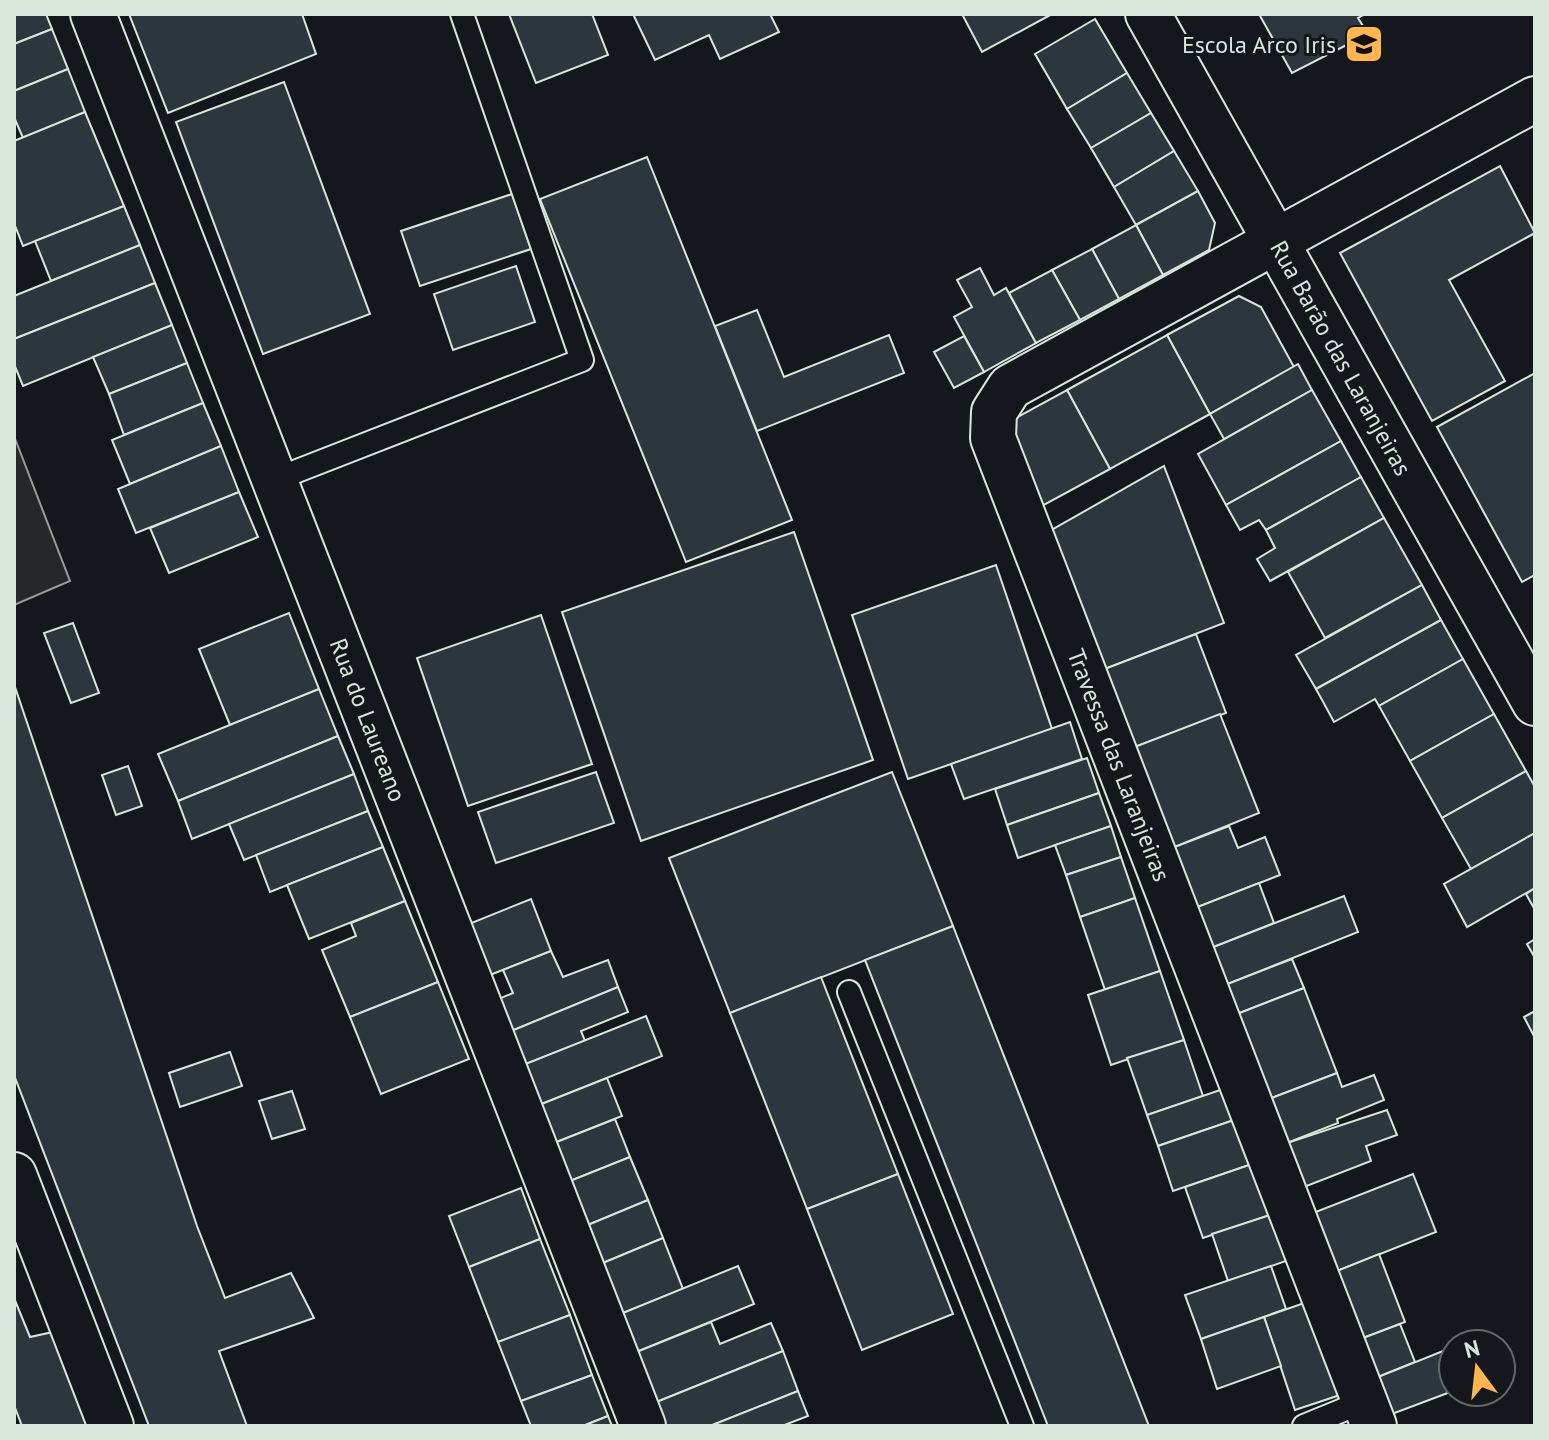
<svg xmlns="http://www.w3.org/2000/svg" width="1549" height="1440" viewBox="0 0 1549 1440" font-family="'PT Sans',sans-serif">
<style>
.parking{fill:#24282b;stroke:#939e99;stroke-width:2}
.building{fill:#2c363c;stroke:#d8e6dc;stroke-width:2}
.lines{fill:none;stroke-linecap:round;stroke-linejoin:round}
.service-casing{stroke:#d8e6dc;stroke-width:26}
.minor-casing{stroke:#d8e6dc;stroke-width:48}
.service{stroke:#14181c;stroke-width:22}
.minor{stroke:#14181c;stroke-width:44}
.labels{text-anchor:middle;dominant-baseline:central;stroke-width:6;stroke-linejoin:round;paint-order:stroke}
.poi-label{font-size:24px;fill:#d8e6dc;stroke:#14181c;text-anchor:end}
.street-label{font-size:24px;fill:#d8e6dc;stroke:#14181c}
</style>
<rect width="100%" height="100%" fill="#14181c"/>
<polygon class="parking" points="14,436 70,581 14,605"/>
<g class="building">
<polygon points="14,14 46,14 52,29 14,44"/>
<polygon points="129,14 302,14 316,54 168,113"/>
<polygon points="509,14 592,14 608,55 536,83"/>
<polygon points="633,14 770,14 779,32 720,59 709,35 655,60"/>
<polygon points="962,14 1052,14 982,52"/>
<polygon points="1259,14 1365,14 1358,18 1368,34 1292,73"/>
<polygon points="1095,19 1127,73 1067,109 1035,54"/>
<polygon points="52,29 68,69 14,91 14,44"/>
<polygon points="68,69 85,112 23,138 14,117 14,91"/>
<polygon points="1127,73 1151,113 1091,148 1067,109"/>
<polygon points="284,82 370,314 263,354 176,122"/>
<polygon points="85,112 124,206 23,246 14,223 14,141"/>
<polygon points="1151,113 1174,151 1114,187 1091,148"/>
<polygon points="1174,151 1198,191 1136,225 1114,187"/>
<polygon points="647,157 792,520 686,562 540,199"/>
<polygon points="1500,166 1535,233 1449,280 1505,381 1432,421 1340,253"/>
<polygon points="1198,191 1215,223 1209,250 1163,275 1136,225"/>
<polygon points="512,194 531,249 420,286 401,231"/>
<polygon points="124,206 140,245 51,281 35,241"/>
<polygon points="1136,225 1163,275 1119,299 1092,249"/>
<polygon points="140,245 155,283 14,339 14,296"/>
<polygon points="1092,249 1119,299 1080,320 1052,270"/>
<polygon points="516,266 535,322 453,350 434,294"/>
<polygon points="980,268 994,295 1006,288 1036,343 984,372 954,317 972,307 957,280"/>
<polygon points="1052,270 1080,320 1036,343 1009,293"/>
<polygon points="155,283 172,325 23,386 14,364 14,339"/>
<polygon points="1239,296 1261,307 1294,367 1210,414 1167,335"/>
<polygon points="757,310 784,377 889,335 904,373 757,431 715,326"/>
<polygon points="172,325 187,363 109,394 93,357"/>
<polygon points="1167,335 1210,414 1110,469 1067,390"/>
<polygon points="964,336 984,372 954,388 934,352"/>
<polygon points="187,363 203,403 124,435 109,394"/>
<polygon points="1298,364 1312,390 1224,439 1210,414"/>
<polygon points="1535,373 1535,575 1522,582 1437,427"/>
<polygon points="1067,390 1110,469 1042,506 1008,444 1014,419"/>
<polygon points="1312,390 1341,441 1226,505 1198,454"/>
<polygon points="203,403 221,446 130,484 112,440"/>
<polygon points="1341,441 1361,477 1266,530 1259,520 1240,530 1226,505"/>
<polygon points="221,446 239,492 136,533 118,489"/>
<polygon points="1164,466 1224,623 1102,670 1048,532"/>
<polygon points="1361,477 1384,518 1270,581 1257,559 1275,548 1266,530"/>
<polygon points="239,492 258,537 169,573 150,528"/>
<polygon points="1384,518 1422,585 1325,638 1288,572"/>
<polygon points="794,532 873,760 641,841 562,612"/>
<polygon points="996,565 1052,729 908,779 852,615"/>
<polygon points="1422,585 1441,620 1316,689 1296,655"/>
<polygon points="289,613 319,689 230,725 199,649"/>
<polygon points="541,615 592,764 468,806 417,658"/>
<polygon points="1441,620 1463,659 1379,706 1375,699 1334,722 1316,689"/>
<polygon points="73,623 99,693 71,703 44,633"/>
<polygon points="1196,634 1226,713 1132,748 1102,670"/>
<polygon points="1463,659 1494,714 1410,761 1379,706"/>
<polygon points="14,684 197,1226 225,1298 291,1273 314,1318 219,1351 247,1426 149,1426 14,1075"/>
<polygon points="319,689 338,736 178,801 158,754"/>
<polygon points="1220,714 1259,813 1172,848 1132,748"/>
<polygon points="1494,714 1526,771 1442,818 1410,761"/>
<polygon points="1070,722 1082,759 964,799 951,764"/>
<polygon points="338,736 354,774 192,839 178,801"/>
<polygon points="1087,758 1099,793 1007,825 995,789"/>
<polygon points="128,766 142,806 116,815 102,775"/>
<polygon points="1526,771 1535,787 1535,833 1471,869 1442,818"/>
<polygon points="596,772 614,823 496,863 478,812"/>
<polygon points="892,772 953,926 730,1013 669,858"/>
<polygon points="354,774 368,811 244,860 229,824"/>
<polygon points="1099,793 1111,826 1018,858 1007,825"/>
<polygon points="368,811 383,847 270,892 256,855"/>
<polygon points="1111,826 1121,857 1066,875 1055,845"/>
<polygon points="1229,826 1238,848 1265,837 1280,875 1195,908 1172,848"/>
<polygon points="1535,833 1535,888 1467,927 1444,884"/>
<polygon points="383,847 405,901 309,939 287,885"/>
<polygon points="1121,857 1135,898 1080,917 1066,875"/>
<polygon points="1259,883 1274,923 1211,948 1195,908"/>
<polygon points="1535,888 1535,910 1526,894"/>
<polygon points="1344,896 1358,932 1225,985 1211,948"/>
<polygon points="1135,898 1160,971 1105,990 1080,917"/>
<polygon points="531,899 551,951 485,977 464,926"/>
<polygon points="405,901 438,982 350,1017 322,950 356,936 351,923"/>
<polygon points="953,926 1149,1426 1048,1426 865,960"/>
<polygon points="1535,939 1535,958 1527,944"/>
<polygon points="551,951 563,977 608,960 618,987 504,1034 491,1002 513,993 503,970"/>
<polygon points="1292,959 1304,988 1237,1014 1225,985"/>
<polygon points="1160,971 1184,1040 1111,1065 1088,995"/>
<polygon points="821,977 898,1174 807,1209 730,1013"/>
<polygon points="438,982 469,1059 381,1094 350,1017"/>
<polygon points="618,987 628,1012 581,1031 585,1041 518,1067 504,1034"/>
<polygon points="1304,988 1337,1073 1269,1099 1237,1014"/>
<polygon points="1535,1011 1535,1038 1524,1017"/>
<polygon points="646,1016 662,1056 534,1107 518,1067"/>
<polygon points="1184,1040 1203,1096 1147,1115 1127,1058"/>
<polygon points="230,1052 242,1086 180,1107 169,1073"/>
<polygon points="1337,1073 1342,1087 1374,1075 1384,1100 1337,1119 1338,1123 1287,1143 1269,1099"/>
<polygon points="607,1078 622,1116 549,1145 534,1107"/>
<polygon points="1226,1088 1237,1119 1158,1146 1147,1115"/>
<polygon points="292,1091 305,1129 272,1139 259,1101"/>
<polygon points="1387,1110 1397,1135 1366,1146 1371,1161 1304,1187 1287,1143"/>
<polygon points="615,1119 630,1157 565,1183 549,1145"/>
<polygon points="1237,1119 1252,1164 1173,1191 1158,1146"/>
<polygon points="630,1157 648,1200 583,1227 565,1183"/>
<polygon points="1252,1164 1270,1215 1203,1238 1185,1187"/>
<polygon points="898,1174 953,1314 862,1350 807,1209"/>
<polygon points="1413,1174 1436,1232 1337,1271 1313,1213"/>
<polygon points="521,1188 540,1239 469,1267 449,1216"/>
<polygon points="648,1200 663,1238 598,1265 583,1227"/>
<polygon points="1270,1215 1286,1261 1228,1281 1212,1234"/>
<polygon points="663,1238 683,1289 618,1315 598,1265"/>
<polygon points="540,1239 570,1315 498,1342 469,1267"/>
<polygon points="1379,1254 1405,1322 1363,1338 1337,1271"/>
<polygon points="738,1266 754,1304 634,1353 618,1315"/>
<polygon points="1271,1266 1286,1309 1201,1339 1185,1295"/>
<polygon points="14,1298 30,1337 62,1330 98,1426 22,1426 14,1405"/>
<polygon points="1310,1301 1343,1394 1295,1410 1264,1317"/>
<polygon points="570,1315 592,1375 521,1401 498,1342"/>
<polygon points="1264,1317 1281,1366 1217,1389 1201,1339"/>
<polygon points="711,1322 720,1344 771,1323 783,1351 654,1403 634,1353"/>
<polygon points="1400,1324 1415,1362 1378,1377 1363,1338"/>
<polygon points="1453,1347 1453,1391 1392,1414 1378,1377"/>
<polygon points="783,1351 798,1391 710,1426 663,1426 654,1403"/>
<polygon points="592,1375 608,1416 583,1426 531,1426 521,1401"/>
<polygon points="798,1391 808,1416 782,1426 710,1426"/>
<polygon points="608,1416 612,1426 583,1426"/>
</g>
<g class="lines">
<g class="service-casing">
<g id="service">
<polyline points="274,480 582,360 462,14"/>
<polyline points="849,992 1022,1426"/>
<polyline points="1304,1426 1365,1401"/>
</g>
</g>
<g class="minor-casing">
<g id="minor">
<polyline points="93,14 643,1426"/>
<polyline points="1148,14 1535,703"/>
<polyline points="14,1175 111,1426"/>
<polyline points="1374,1426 993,438 994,412 1010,387 1535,99"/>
</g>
</g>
<use href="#service" class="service"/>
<use href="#minor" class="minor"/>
</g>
<defs>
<g id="school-square" transform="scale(2)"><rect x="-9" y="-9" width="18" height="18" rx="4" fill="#ffb74d" stroke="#14181c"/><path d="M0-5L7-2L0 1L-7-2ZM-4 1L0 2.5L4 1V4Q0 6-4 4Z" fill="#111"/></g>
</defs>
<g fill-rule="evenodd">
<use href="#school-square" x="1364" y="44"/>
</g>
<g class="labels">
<g class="poi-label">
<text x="1336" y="44">Escola Arco Iris</text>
</g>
<g class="street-label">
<text transform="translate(1341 358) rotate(61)">Rua Barão das Laranjeiras</text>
<text transform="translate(368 720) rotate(69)">Rua do Laureano</text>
<text transform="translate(1119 765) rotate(69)">Travessa das Laranjeiras</text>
</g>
</g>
<rect width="1549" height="1440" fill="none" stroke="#d8e6dc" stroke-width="32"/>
<g transform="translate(1477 1368) rotate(345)"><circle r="38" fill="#14181c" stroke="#626a69" stroke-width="2"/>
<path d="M0-6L14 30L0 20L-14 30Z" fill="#ffb74d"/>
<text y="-12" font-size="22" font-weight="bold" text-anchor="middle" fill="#d8e6dc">N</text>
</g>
</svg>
